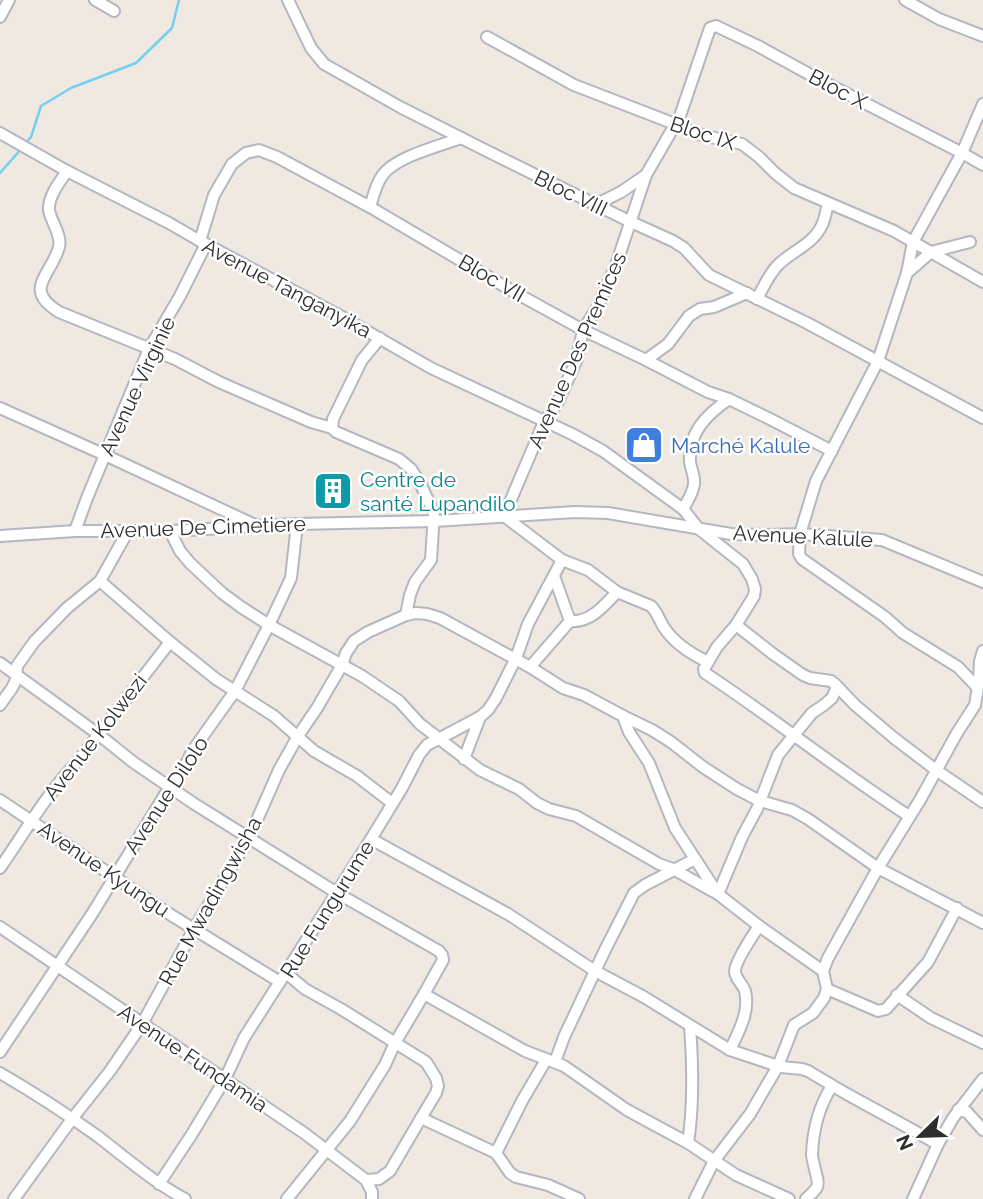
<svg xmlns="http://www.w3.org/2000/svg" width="983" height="1199" viewBox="0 0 983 1199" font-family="Raleway,sans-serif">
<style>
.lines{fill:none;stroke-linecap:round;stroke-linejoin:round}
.stream{stroke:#75cff0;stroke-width:2.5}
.minor-casing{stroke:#b4b7c1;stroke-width:14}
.minor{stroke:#fff;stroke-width:10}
.labels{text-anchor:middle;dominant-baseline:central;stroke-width:5;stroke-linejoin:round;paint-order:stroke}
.street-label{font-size:21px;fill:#2e2e2e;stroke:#fff}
.shop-label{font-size:21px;fill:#366cbe;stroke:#fff;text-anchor:start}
.culture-label{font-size:21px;fill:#0d838f;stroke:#fff;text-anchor:start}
</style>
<rect width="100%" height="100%" fill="#efe9e1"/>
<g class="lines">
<g class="stream">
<polyline points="26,143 31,137 41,106 71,88 136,63 172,28 179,0"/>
<polyline points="0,173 22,148"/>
</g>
<g class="minor-casing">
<g id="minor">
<polyline points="95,0 114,11"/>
<polyline points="288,0 311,48 324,64 400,107 485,150 631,222 673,241 684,248 709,275 807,323 983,418"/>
<polyline points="905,0 939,19 983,36"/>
<polyline points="0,17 9,0"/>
<polyline points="487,37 574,85 675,124 697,134 742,144 759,157 775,173 794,188 894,231 983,282"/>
<polyline points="983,104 962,153 983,165"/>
<path d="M0 133 67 171 169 223 200 241 344 318 431 368 572 434 603 451 683 509 699 529 743 564 752 579 755 589 754 596 736 625 717 647 704 669 705 673C775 719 839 771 909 816"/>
<path d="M67 171C60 182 48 196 49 210 51 222 62 235 59 247 51 276 22 289 59 312L175 359 219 382 311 422 332 428"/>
<polyline points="595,205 621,192 646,175"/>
<path d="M370 207C373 197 376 184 382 176 394 157 440 146 461 138"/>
<polyline points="200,241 214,195 232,164 246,153 259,150 277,157 370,207 509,289 583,330 646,360 708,392 729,399 770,419 832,451"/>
<polyline points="907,273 931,252 970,242"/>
<path d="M757 299C763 288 768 276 777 266 791 251 813 245 822 225 825 219 826 211 828 204"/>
<polyline points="380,338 362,360 333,419 332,428 336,432 399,459 411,469 421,485 434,513 431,560 415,582 410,595 406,615"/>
<polyline points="646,360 668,344 689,316 700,309 714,307 747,293"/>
<polyline points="0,408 105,455 255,525"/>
<path d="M683 509C687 502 693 493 694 484 695 477 691 469 690 462 688 433 706 415 729 399"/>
<polyline points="75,531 87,498 149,349 180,296 206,244"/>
<polyline points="170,531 180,551 190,563 222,593 241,607 269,625 362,676 399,701 420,724 480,770 519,789 537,803 549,809 576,816 659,864 673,869 714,892"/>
<polyline points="0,536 75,531 170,531 297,524 435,521 575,512 608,513 731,534 768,535 800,534 882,540 983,582"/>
<polyline points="554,576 570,621"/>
<polyline points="100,581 170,642 216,679 274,716 314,751 357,776 392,803"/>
<polyline points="736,625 773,654 803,675 810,678 831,681 835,684 855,705 894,738 936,770 983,802"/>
<path d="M708 662C691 654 673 642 663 626 659 619 657 612 651 606L617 592 588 570 562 560 504 516 544 422 557 404 577 359 583 330 597 308 616 265 646 175 680 116 710 28 716 26 758 46 818 79 962 153 913 242 907 273 878 361 816 481 800 534 799 554 802 559 885 617 903 633 958 667 977 687"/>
<polyline points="0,663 98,734 133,762 193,803 337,893 439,951 442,955 443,960 424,994 525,1051 564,1066 627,1110 688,1143 736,1175 789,1199"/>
<path d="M530 667 570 621C590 623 604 606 617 592"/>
<polyline points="0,705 12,688 16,680 17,666 34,642 67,608 100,581 128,531"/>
<polyline points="623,716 652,730 671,742 703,767 737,789 760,801 792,810 808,819 878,868 983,923"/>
<polyline points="464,759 480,717"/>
<polyline points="0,800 171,915 280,982"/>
<polyline points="371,839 508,914 595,971 644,997 730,1050 781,1067 802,1069 808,1071 845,1093 938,1144"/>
<path d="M0 868C25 832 47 793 78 761L170 642"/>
<polyline points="718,894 742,837 757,809 778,755 812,713 824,705 832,698 837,687"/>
<polyline points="0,927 304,1133 366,1180 372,1192 372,1199"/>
<polyline points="286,973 305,989 341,1009 426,1062 436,1078 438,1086 436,1093 421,1118"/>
<polyline points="827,989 878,1011 886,1009 928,962 957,908"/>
<polyline points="897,995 931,1018 983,1043"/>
<path d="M730 1050C739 1031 750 1012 745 991 743 984 735 979 735 971 735 962 753 935 759 926"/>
<polyline points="0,1052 92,914 169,788 179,778 193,750 235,691 269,625 291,578 297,524"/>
<polyline points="555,1062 564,1037 605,950 634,893 645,885 695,859"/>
<path d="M0 1073C33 1092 65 1113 96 1135 125 1157 153 1182 185 1199"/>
<polyline points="958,1110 967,1112 983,1130"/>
<path d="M688 1143C694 1104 693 1066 690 1026"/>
<polyline points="496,1153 522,1101 546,1060"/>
<polyline points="366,1180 379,1179 390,1171 421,1118 496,1153 510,1173 516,1177 548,1185 579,1199"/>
<polyline points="159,1184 192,1134 225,1079 244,1038 371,839 402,788 419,755 427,745 480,717 488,710 496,698 516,658 528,624 562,560"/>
<polyline points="14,1199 72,1119 110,1071 142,1024 194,929 249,838 279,770 298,736 317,708 342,665 346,653 354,641 368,632 406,615 416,613 427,614 440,618 530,667 563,688 584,695 623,716 629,732 649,763 675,828 718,894 759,926 823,971"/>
<polyline points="287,1199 350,1121 385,1065 395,1043 424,994"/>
<polyline points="695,1199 714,1161 750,1114 778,1066 794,1025 813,1013 824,998 827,989 823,971 828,958 878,868 920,800 957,733 975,705 979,681 980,661 983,651"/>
<path d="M806 1199C809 1196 815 1191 817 1187 820 1181 812 1163 812 1154 813 1130 819 1106 832 1086"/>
<polyline points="913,1199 938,1144 953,1118 983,1079"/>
</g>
</g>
<use href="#minor" class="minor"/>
</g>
<defs>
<g id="shop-square" transform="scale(2.0125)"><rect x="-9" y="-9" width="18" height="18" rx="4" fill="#3f7fe0" stroke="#fff"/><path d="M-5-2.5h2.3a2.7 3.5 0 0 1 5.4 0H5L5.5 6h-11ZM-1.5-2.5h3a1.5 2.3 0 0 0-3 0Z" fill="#fff"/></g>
<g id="building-square" transform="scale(2.0125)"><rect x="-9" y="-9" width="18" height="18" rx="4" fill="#0f9aa8" stroke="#fff"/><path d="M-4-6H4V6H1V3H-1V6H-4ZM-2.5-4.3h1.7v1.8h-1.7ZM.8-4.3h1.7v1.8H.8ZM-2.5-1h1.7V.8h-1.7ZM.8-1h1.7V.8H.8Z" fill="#fff"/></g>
</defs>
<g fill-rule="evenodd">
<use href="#shop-square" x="644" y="445"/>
<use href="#building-square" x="333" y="491"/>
</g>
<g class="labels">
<g class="street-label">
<text transform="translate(838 89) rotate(28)">Bloc X</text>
<text transform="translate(703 133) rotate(18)">Bloc IX</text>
<text transform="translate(571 193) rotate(26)">Bloc VIII</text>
<text transform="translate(492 278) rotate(30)">Bloc VII</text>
<text transform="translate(287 288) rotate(28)">Avenue Tanganyika</text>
<text transform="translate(577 350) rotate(-66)">Avenue Des Premices</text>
<text transform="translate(137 386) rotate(-65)">Avenue Virginie</text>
<text transform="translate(203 527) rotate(-2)">Avenue De Cimetiere</text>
<text transform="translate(803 536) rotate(3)">Avenue Kalule</text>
<text transform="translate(95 737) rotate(-52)">Avenue Kolwezi</text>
<text transform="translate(166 795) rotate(-57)">Avenue Dilolo</text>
<text transform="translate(104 869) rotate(34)">Avenue Kyungu</text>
<text transform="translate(210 901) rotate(-61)">Rue Mwadingwisha</text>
<text transform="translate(327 909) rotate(-58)">Rue Fungurume</text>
<text transform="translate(193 1058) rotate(34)">Avenue Fundamia</text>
</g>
<g class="shop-label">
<text x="671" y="445">Marché Kalule</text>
</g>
<g class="culture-label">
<text x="360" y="479">Centre de<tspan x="360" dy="24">santé Lupandilo</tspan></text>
</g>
</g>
<g transform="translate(920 1136) rotate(247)" stroke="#ffffff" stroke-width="5" paint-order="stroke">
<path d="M0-5L12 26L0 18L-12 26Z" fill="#2e2e2e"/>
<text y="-10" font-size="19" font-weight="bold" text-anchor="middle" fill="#2e2e2e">N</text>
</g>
</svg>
